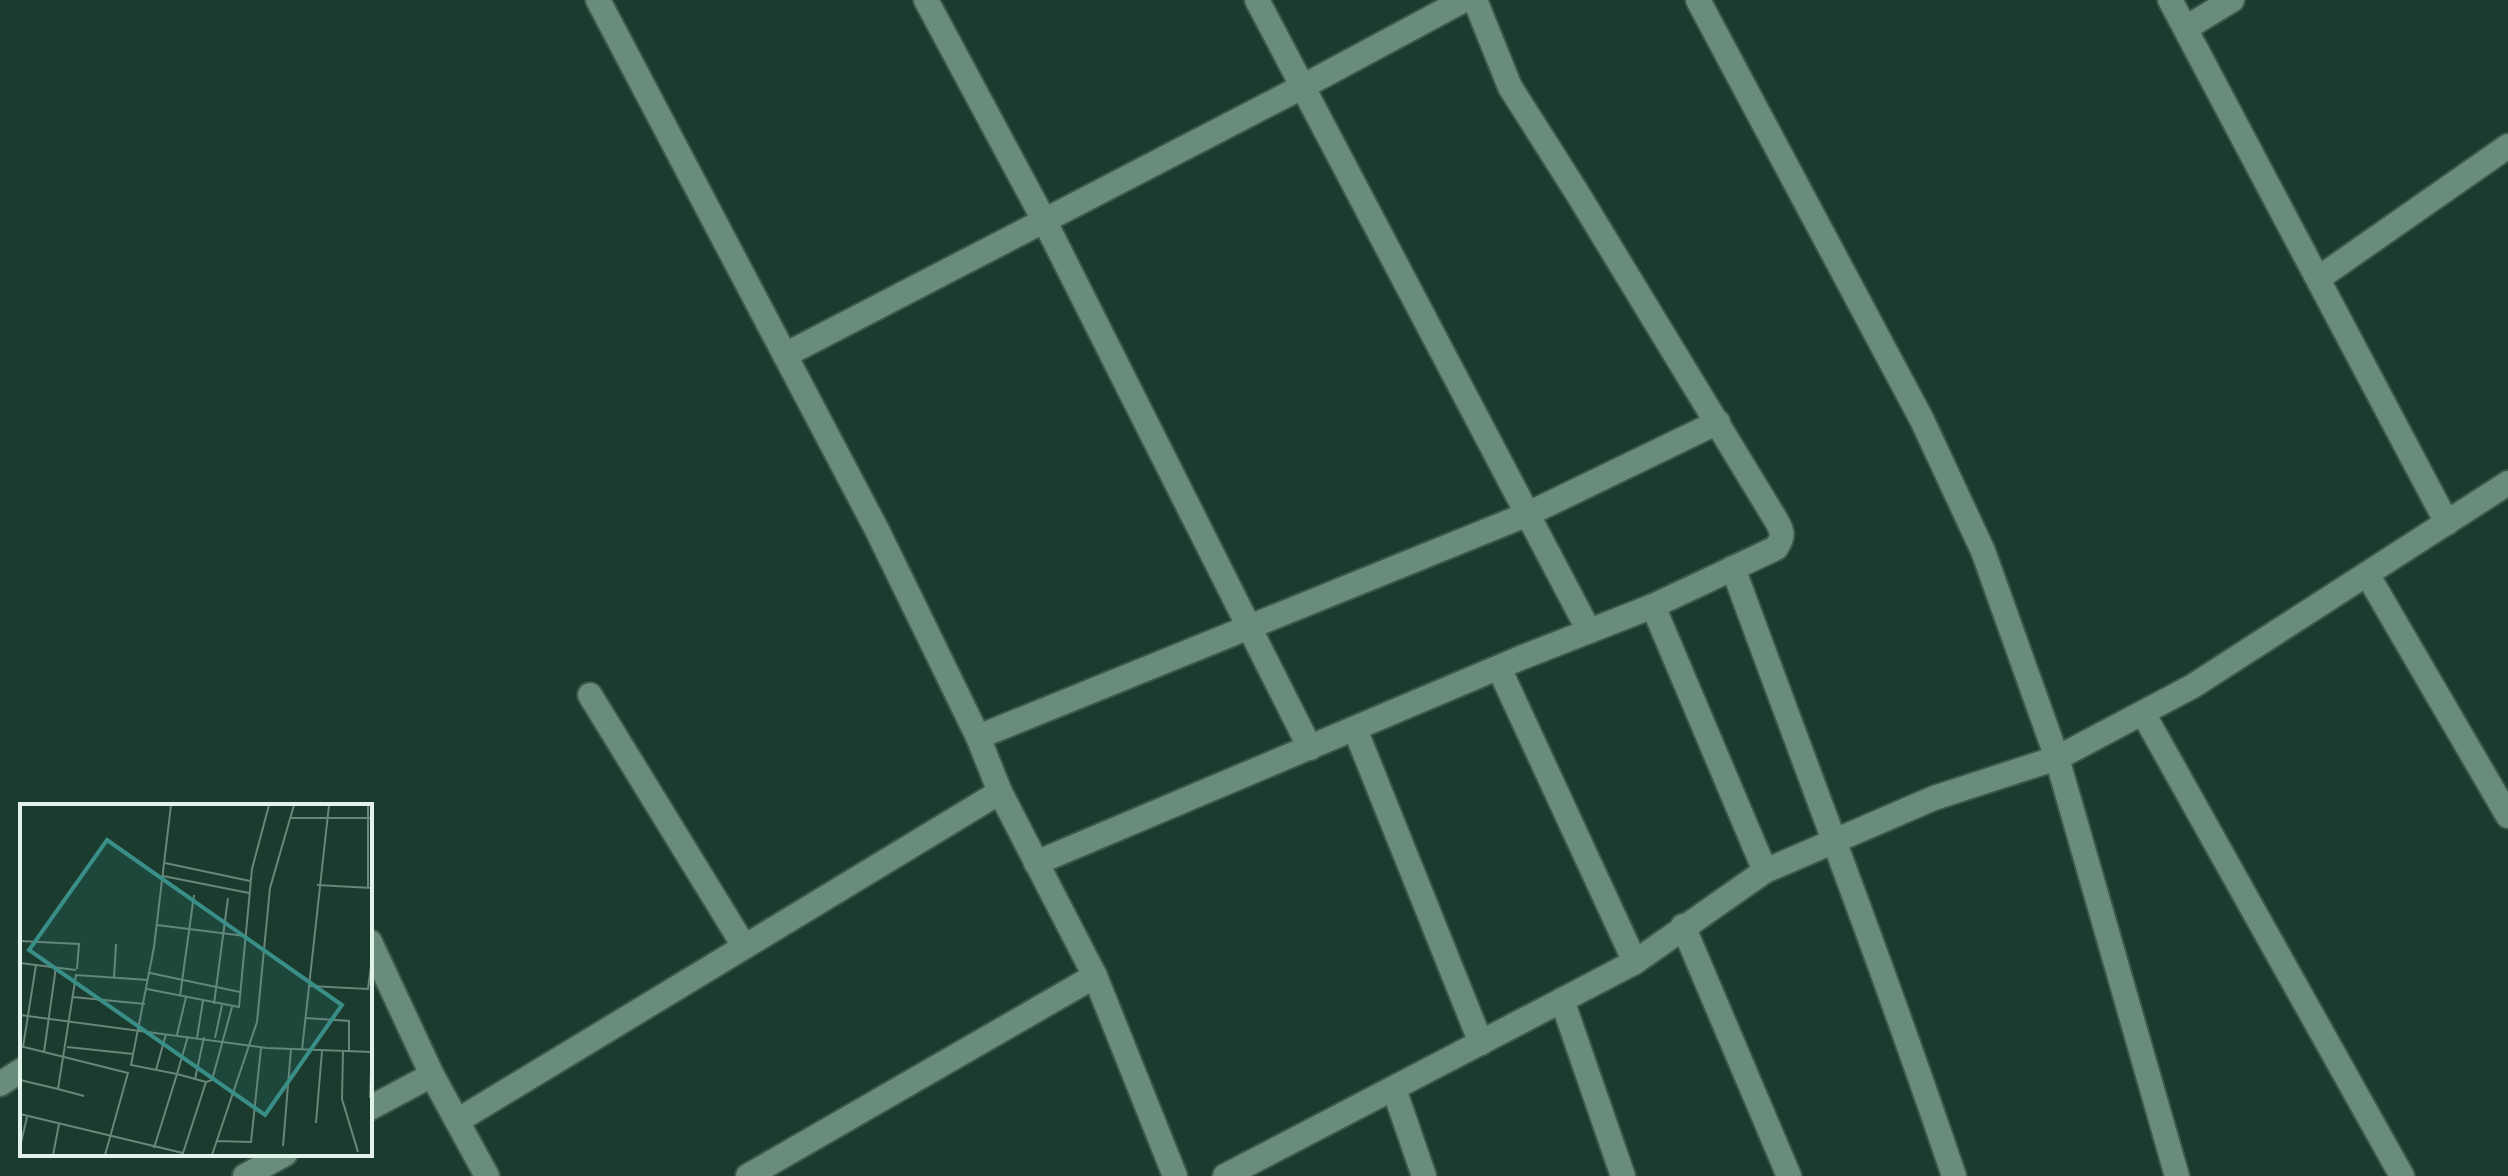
<svg xmlns="http://www.w3.org/2000/svg" width="2508" height="1176" viewBox="0 0 2508 1176" font-family="'Source Serif 4',serif">
<style>
.lines{fill:none;stroke-linecap:round;stroke-linejoin:round}
.minor-casing{stroke:#3b584d;stroke-width:28}
.minor{stroke:#698c7c;stroke-width:24}
.inset-road{fill:none;stroke:#6a8579;stroke-width:2}
.view{fill:#398f87;fill-opacity:0.15;stroke:#398f87;stroke-width:4}
.inset-edge{fill:none;stroke:#e1f3ea;stroke-width:4}
</style>
<rect width="100%" height="100%" fill="#1b3b2e"/>
<g class="lines">
<g class="minor-casing">
<g id="minor">
<polyline points="598,0 877,530 978,737 1000,792 1095,976 1175,1176"/>
<polyline points="926,0 1044,220 1310,748"/>
<polyline points="1257,0 1589,631"/>
<polyline points="1698,0 1922,420 1983,551 2057,758 2177,1176"/>
<polyline points="2170,0 2447,523"/>
<polyline points="2186,28 2232,0"/>
<polyline points="2319,278 2508,146"/>
<polyline points="785,355 1302,87 1464,0"/>
<path d="M1733 568C1807 770 1885 972 1954 1176"/>
<polyline points="2367,574 2508,816"/>
<polyline points="1653,606 1765,871"/>
<polyline points="1499,668 1635,962"/>
<polyline points="590,695 744,946"/>
<polyline points="2143,713 2402,1176"/>
<polyline points="1355,729 1481,1043"/>
<polyline points="978,737 1528,514 1718,422"/>
<path d="M1036 863 1523 657 1653 606 1776 548C1784 536 1783 532 1776 520L1576 191 1510 87 1475 0"/>
<polyline points="1683,926 1789,1176"/>
<polyline points="370,942 432,1075"/>
<polyline points="1562,1000 1623,1176"/>
<polyline points="0,1084 22,1070"/>
<polyline points="1394,1089 1424,1176"/>
<polyline points="370,1108 432,1075 457,1121"/>
<polyline points="245,1176 285,1154"/>
<polyline points="487,1176 457,1121 1000,792"/>
<polyline points="748,1176 1095,976"/>
<polyline points="1225,1176 1635,962 1765,871 1934,798 2057,758 2193,686 2508,483"/>
</g>
</g>
<use href="#minor" class="minor"/>
</g>
<g transform="translate(20 804)">
<rect width="352" height="352" fill="#1b3b2e"/>
<path class="inset-road" d="M271 14H352M145 59 230 77M143 72 229 89M297 81 352 84M348 84V1M137 121 225 132M0 137 59 140 57 165M0 159 56 166M130 169 220 188M94 174 96 140M290 182 348 185 352 154M127 185 219 203 232 65 249 1M160 192 174 91M53 193 125 200M194 200 208 94M0 211 247 244 352 248M286 214 329 217V247M157 231 166 193M168 232 157 270 186 278M177 234 183 197M195 234 202 201M0 242 108 269 85 351M3 243 16 161M47 243 113 250M282 246 309 1M323 247 322 295 338 348M24 248 36 163M136 266 146 230M175 275 184 233M0 276 38 285 56 171 128 176M38 285 64 292M350 294 352 237M0 310 163 349 186 278 192 276 212 203M296 319 302 247M197 337 231 338 241 244M263 342 271 245M0 343 7 313M134 344 157 270 111 261 134 143 151 1M33 351 39 320M192 351 237 218 250 84 274 1"/>
<path class="view" d="M87 36 322 201 245 311 9 146Z"/>
<rect width="352" height="352" class="inset-edge"/>
</g>
</svg>
